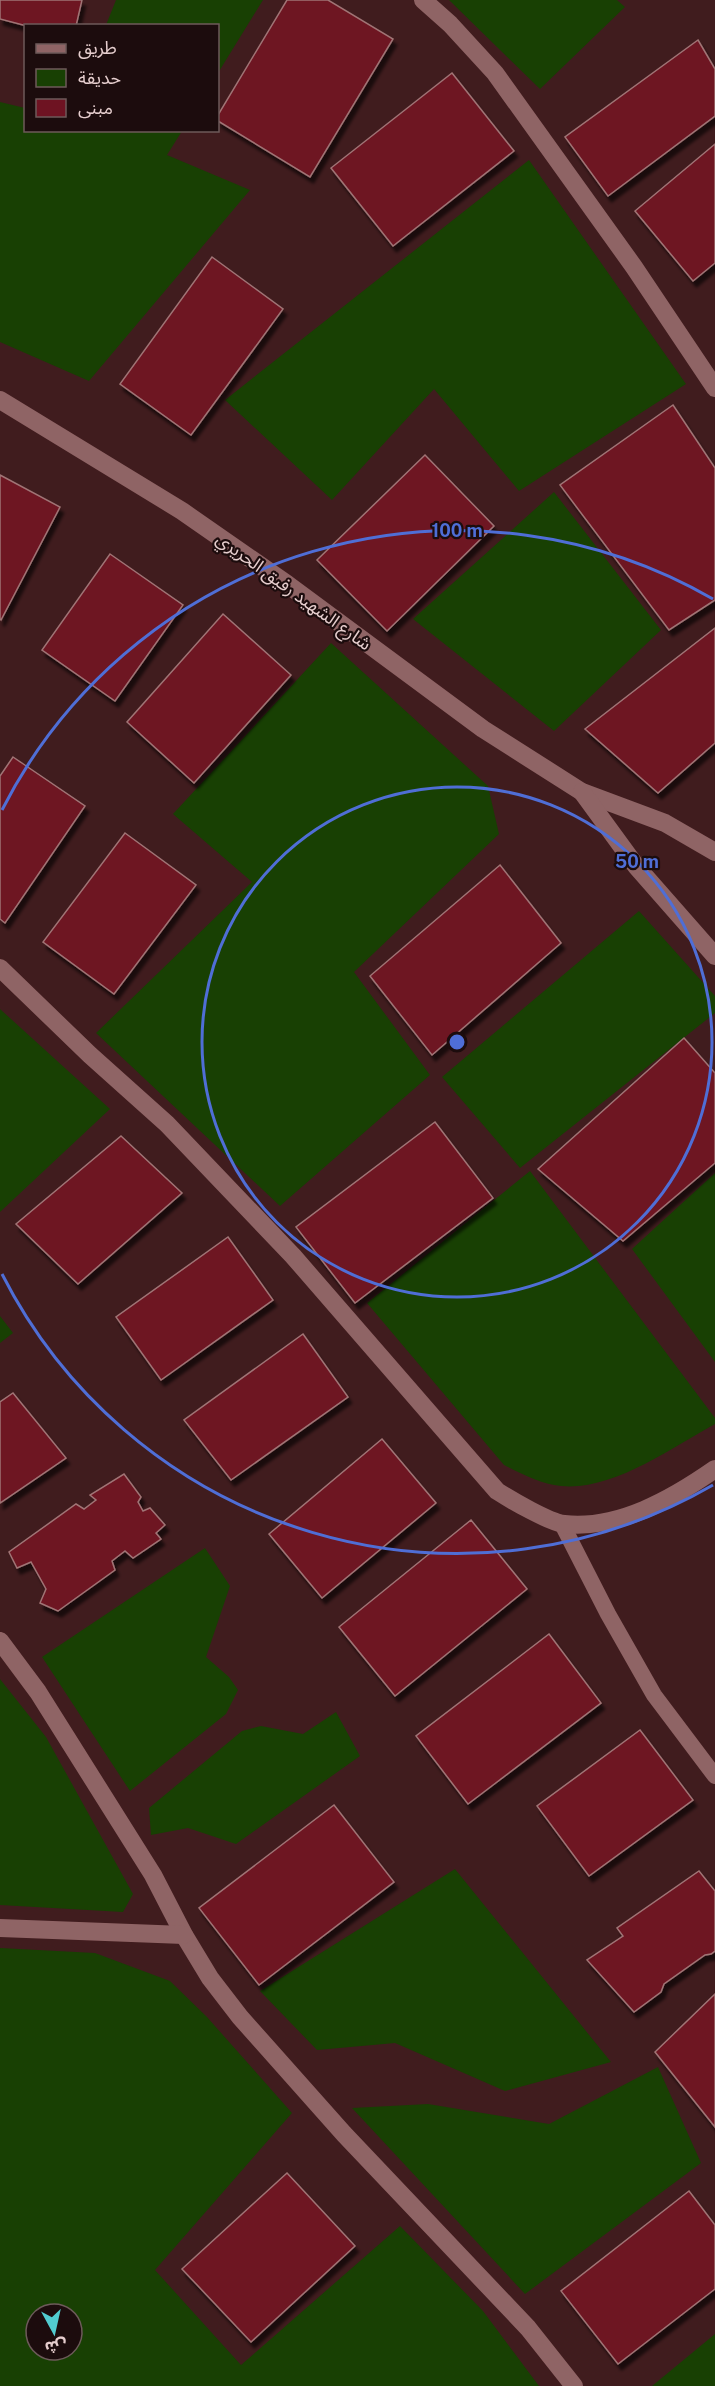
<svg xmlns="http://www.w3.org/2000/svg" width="715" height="2386" viewBox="0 0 715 2386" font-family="'Public Sans','Noto Sans Arabic',sans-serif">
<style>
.green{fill:#184003;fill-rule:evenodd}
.building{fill:#6e1322;stroke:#a07475;stroke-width:1.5;filter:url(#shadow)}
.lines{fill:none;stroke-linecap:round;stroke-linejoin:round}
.lane{stroke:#8f6465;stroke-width:16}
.street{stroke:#8f6465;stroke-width:18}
.secondary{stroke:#8f6465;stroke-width:18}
.ring{fill:none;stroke:#4f6ed6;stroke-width:3}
.labels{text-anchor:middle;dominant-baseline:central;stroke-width:4.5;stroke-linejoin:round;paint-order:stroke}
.street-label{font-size:18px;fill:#e6cece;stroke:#1c0c0d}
.centre{fill:#4f6ed6;stroke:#1c0c0d;stroke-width:3}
.ring-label{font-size:18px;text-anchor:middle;font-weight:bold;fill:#4f6ed6;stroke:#1c0c0d;stroke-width:4.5;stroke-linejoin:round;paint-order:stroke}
</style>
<defs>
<filter id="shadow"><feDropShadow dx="3.5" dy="6" stdDeviation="1.5" flood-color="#0009"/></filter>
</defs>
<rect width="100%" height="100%" fill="#401c1e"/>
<g class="green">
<polygon points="116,0 263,0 218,73 218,26 106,25"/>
<polygon points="449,0 617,0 625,7 540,89"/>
<polygon points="0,102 25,108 26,130 182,131 167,155 250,190 89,381 0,342"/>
<polygon points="529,160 686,384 519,491 434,389 332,500 225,400"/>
<polygon points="554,492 661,630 554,731 413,619"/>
<polygon points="331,643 488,786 499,834 354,972 430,1075 280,1206 96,1033 252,882 173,814"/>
<polygon points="639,911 715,996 715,1013 520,1168 442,1077"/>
<polygon points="0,1009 110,1109 0,1212"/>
<path d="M530 1171 715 1418V1424C671 1448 613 1491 561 1486 541 1484 522 1474 504 1465L367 1303Z"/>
<polygon points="715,1173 715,1362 632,1249"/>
<polygon points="0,1316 13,1333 0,1343"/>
<polygon points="205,1548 230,1586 206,1657 229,1677 238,1690 226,1714 130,1791 42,1657"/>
<polygon points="0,1679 46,1737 133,1894 123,1912 0,1905"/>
<polygon points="336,1712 360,1756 236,1844 188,1828 151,1835 149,1808 242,1731 261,1726 303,1734"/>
<polygon points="455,1869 611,2062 505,2091 395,2043 317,2050 260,1991"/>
<path d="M0 1948 95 1953 170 1981 207 2017 292 2113 155 2270 241 2365 400 2226 483 2311 539 2386H0ZM36 2314H72V2350H36Z"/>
<polygon points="658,2067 701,2163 525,2294 352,2108 428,2104 549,2124"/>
<polygon points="715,2334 715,2386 652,2386"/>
</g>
<g class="building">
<polygon points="0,0 82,0 76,26 27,26 0,19"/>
<polygon points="287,0 328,0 393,39 310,177 218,121 218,115"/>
<polygon points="698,40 715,69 715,116 608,196 565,137"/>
<polygon points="452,73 514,151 393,246 331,168"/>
<polygon points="715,144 715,263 693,281 635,211"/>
<polygon points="212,257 283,309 191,435 120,384"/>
<polygon points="673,405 715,468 715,600 669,630 560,485"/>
<polygon points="425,455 494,526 387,631 317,560"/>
<polygon points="0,475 60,507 1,620 0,619"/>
<polygon points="110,554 183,605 115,701 42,650"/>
<polygon points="223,614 291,675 194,783 127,722"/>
<polygon points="715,628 715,743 658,793 585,729"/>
<polygon points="13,757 85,806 5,923 0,919 0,776"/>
<polygon points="125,833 196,885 114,994 43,942"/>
<polygon points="500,865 561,943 432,1055 370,976"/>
<polygon points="684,1038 715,1073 715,1163 623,1241 538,1169"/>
<polygon points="435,1122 493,1198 355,1303 296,1227"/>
<polygon points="121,1136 182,1193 78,1284 16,1224"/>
<polygon points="228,1237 273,1300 161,1380 116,1317"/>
<polygon points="303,1334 348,1397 231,1480 184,1420"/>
<polygon points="13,1393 66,1458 0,1503 0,1402"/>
<polygon points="382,1439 436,1503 322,1598 269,1534"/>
<polygon points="124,1474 141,1497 138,1502 143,1511 150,1508 165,1525 156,1533 161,1539 133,1558 125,1551 112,1561 115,1570 58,1611 40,1603 46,1589 31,1562 17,1568 9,1552 76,1504 84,1509 96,1500 90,1495"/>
<polygon points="471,1520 527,1589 395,1696 339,1627"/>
<polygon points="549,1634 601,1703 468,1804 416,1736"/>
<polygon points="640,1730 693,1800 589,1876 537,1806"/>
<polygon points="334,1805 394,1882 259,1985 199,1908"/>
<polygon points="699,1871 715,1891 715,1951 711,1954 705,1955 664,1984 661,1992 634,2012 587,1960 623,1936 617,1928"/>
<polygon points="715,1994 715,2127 655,2052"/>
<polygon points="287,2173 355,2246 251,2342 182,2269"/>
<polygon points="689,2191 715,2225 715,2289 618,2364 561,2291"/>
</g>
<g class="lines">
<polyline class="lane" points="562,1524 608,1614 654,1695 715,1776"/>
<g class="street">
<polyline points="423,0 450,24 495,73 634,267 715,388"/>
<path d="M0 968 90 1055 167 1124 293 1256 497 1491C511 1500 549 1522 564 1524 618 1530 672 1499 715 1469"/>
<polyline points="0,1641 38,1692 153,1875 184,1935 210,1978 240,2017 344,2134 528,2328 574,2386"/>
<polyline points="0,1928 184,1935"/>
</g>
<g class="secondary">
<polyline points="0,400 182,511 287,584 483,729 582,792 665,823 715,852"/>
<polyline points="582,792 636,866 715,956"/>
</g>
</g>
<g class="ring">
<circle cx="457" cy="1042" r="255"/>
<path d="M713 1485A511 511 0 0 1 2 1274M2 810A511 511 0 0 1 713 599"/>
</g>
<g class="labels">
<g class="street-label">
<text transform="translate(294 591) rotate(36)">شارع الشهيد رفيق الحريري</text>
</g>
</g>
<circle cx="457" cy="1042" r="9" class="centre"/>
<g class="ring-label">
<text x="457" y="537">100 m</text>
<text x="637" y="868">50 m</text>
</g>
<rect x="24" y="24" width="195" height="108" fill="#1c0c0d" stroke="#6d5a5a" stroke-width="1.5"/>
<rect x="36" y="44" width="30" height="9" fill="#8f6465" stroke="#6d5a5a" stroke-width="1.5"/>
<text x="78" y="54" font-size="18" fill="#e6cece">طريق</text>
<rect x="36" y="69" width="30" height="18" fill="#184003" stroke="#6d5a5a" stroke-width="1.5"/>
<text x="78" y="84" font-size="18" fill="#e6cece">حديقة</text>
<rect x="36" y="99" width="30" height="18" fill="#6e1322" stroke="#6d5a5a" stroke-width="1.5"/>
<text x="78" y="114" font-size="18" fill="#e6cece">مبنى</text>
<g transform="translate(54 2332) rotate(172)"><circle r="28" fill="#1c0c0d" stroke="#6d5a5a" stroke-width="1.5"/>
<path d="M0-4.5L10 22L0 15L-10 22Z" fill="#52ccd0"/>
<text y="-9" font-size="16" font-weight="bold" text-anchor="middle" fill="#e6cece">ش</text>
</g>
</svg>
